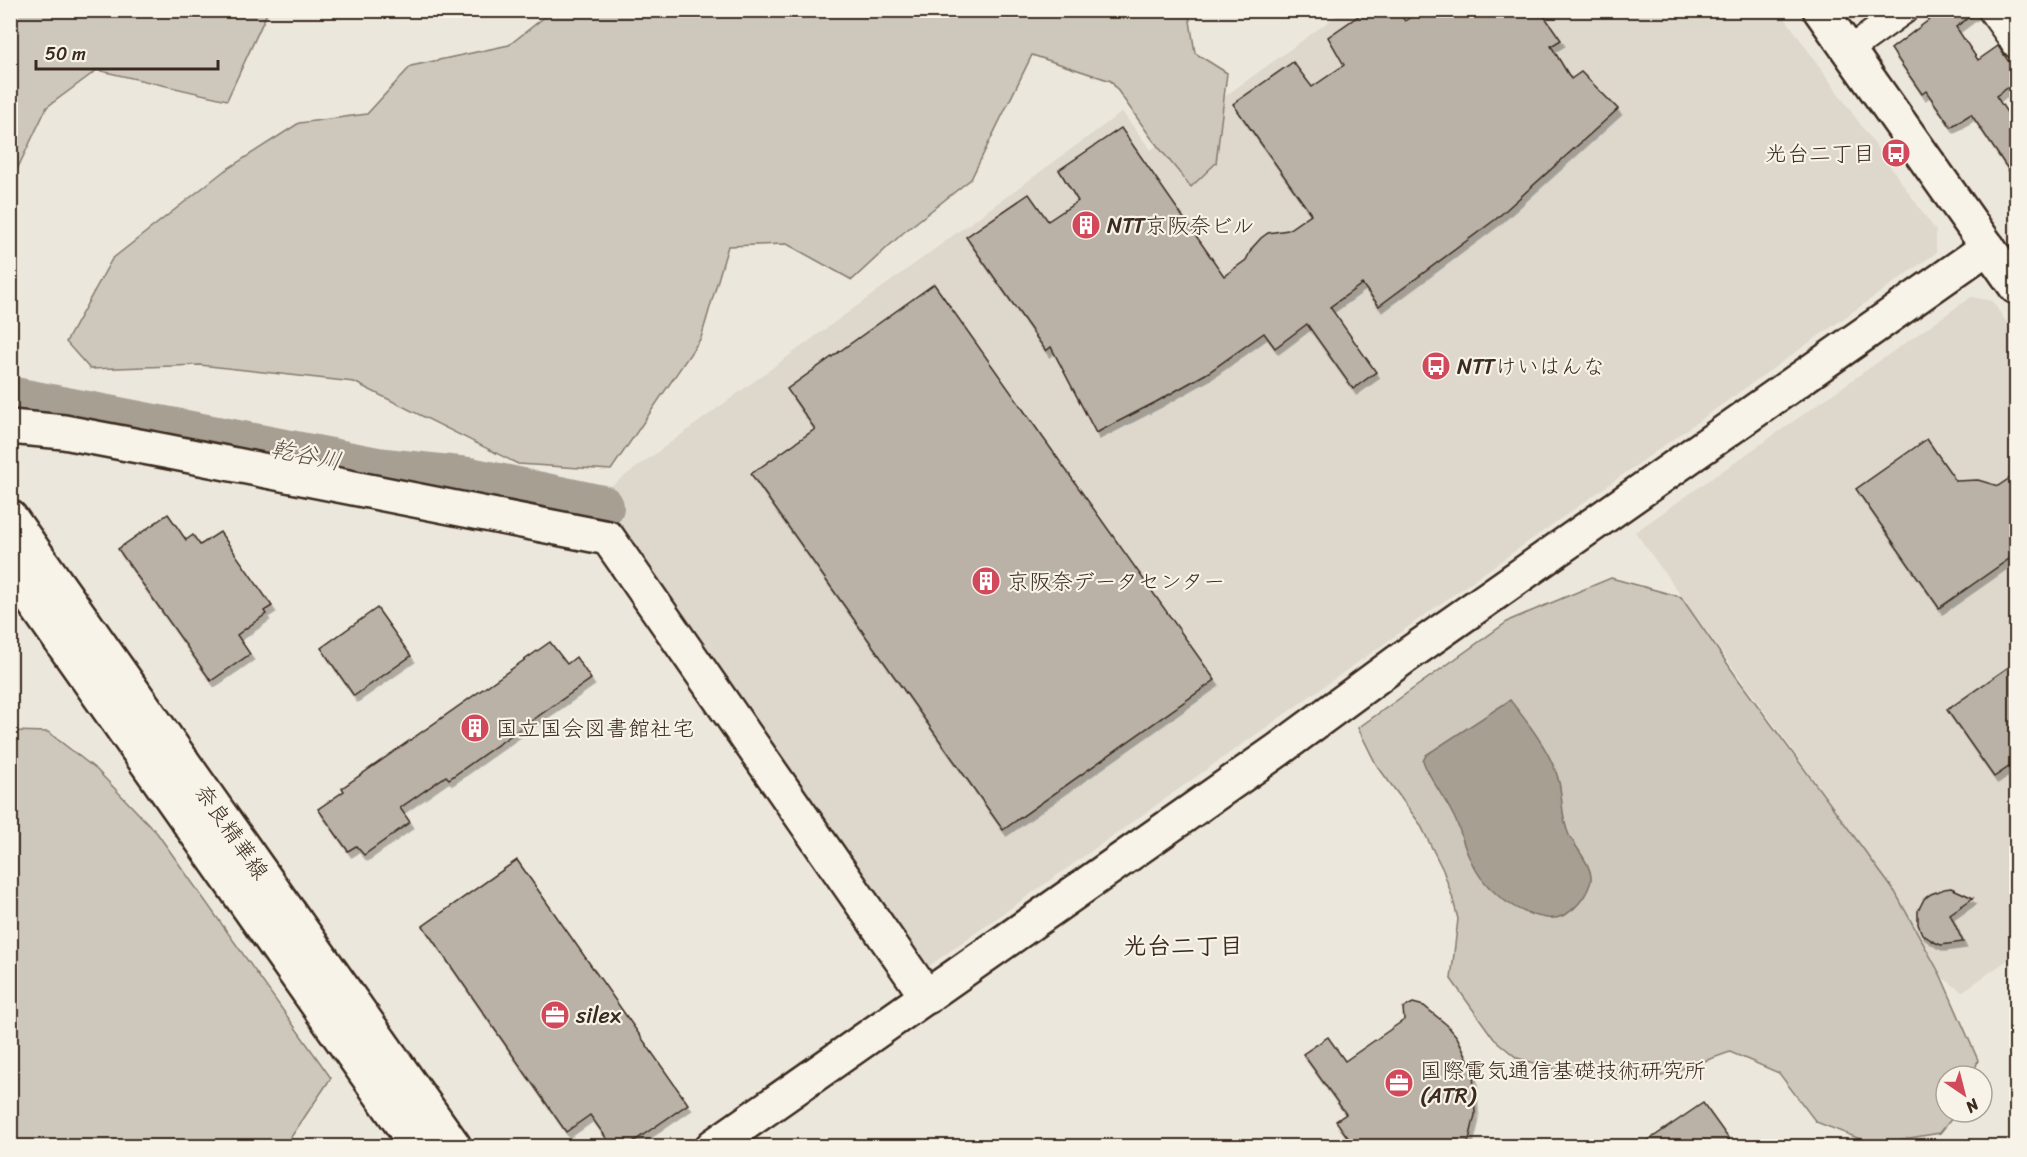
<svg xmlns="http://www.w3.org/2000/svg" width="2027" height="1157" viewBox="0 0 2027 1157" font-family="Sriracha,'Klee One',sans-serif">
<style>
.built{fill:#ddd7cc}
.green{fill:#cec8bc;stroke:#84796d;stroke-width:1.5}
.water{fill:#a89f93;stroke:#7c7064;stroke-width:1.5}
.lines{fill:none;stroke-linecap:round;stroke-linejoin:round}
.river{stroke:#a89f93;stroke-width:44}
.building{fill:#bab2a7;stroke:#3b2a1e;stroke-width:1.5;filter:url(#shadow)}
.street-casing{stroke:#3b2a1e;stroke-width:30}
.secondary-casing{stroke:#3b2a1e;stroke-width:38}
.primary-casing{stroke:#3b2a1e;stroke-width:38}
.street{stroke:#f7f3e8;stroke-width:26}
.secondary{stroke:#f7f3e8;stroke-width:33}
.primary{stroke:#f7f3e8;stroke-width:33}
.labels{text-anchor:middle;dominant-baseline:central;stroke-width:4.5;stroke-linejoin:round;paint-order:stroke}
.poi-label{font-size:22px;fill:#3b2a1e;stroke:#f7f3e8;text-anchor:start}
.street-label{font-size:22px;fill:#3b2a1e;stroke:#f7f3e8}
.water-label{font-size:24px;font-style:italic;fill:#615347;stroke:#f7f3e8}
.neighbourhood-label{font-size:24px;font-weight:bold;fill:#3b2a1e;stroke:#f7f3e8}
</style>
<defs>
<filter id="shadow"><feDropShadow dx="3.5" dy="6" stdDeviation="0" flood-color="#0004"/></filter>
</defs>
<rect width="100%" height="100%" fill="#ece7dc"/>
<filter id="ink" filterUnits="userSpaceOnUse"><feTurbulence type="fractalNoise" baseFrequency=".0167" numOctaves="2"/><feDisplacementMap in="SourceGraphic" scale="12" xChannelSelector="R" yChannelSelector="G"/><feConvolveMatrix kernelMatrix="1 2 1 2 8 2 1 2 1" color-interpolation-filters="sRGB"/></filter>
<g filter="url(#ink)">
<g class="built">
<polygon points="1343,11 1780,11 1936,231 1936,253 929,966 596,497 1122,112 1151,150"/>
<polygon points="1971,297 1992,301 2016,336 2016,954 1962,992 1941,976 1895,892 1635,532"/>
</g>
<g class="green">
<polygon points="11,10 268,10 268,11 227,100 97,70 47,107 11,182"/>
<polygon points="559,10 1195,11 1189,14 1195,53 1227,73 1216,163 1191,187 1152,139 1111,81 1032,55 971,179 903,233 852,280 787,244 728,246 701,338 611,470 518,464 354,382 200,365 90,369 66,342 112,259 224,171 299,123 367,114 411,66 509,45 551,12"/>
<polygon points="1611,578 1681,597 1738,679 1895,892 1941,976 1978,1060 1973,1076 1946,1076 1946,1112 1957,1112 1940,1133 1873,1144 1816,1122 1779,1073 1730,1052 1653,1079 1582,1077 1517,1058 1494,1039 1451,979 1458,919 1452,896 1443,870 1420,824 1376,764 1358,728 1510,620"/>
<polygon points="11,731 48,732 97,770 157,833 331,1078 285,1146 11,1146"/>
</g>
<path class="water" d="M1510 700C1528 723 1552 753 1559 782 1563 800 1561 818 1569 835 1576 848 1596 870 1590 884 1584 902 1566 921 1547 918 1512 913 1482 888 1468 855 1463 844 1461 832 1456 821 1447 800 1431 782 1423 761L1426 755Z"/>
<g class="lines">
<polyline class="river" points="10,398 378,469 470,479 602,507"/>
</g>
<g class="building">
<polygon points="1367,10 1397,10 1405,21 1420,10 1540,10 1561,40 1551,46 1571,79 1581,72 1618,109 1496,219 1379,306 1362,284 1330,307 1376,372 1353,389 1307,324 1275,348 1264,333 1209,372 1156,402 1096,433 1051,347 1046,351 966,237 1029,194 1048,221 1078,201 1059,170 1121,128 1224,276 1246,260 1252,248 1261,238 1268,233 1288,230 1311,214 1233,104 1293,62 1312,87 1344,65 1328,37"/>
<polygon points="1942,10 1976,10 1976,12 1956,27 1978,60 1998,46 2016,72 2016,82 1996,96 2016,126 2016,181 1971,114 1951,127 1926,91 1922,94 1891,49"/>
<polygon points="934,284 1215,680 1003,830 751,474 815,429 787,389"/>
<polygon points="1927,439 1956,481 1978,480 1998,486 2016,474 2016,554 1939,608 1856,489"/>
<polygon points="168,514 186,540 193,535 200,545 220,532 272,606 264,611 266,614 237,635 250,654 211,681 118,549"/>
<polygon points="377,608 411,656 354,696 321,648"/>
<polygon points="550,642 567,664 576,657 591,679 449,779 446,776 400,808 410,822 364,855 356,846 348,851 318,809 344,791 342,788"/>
<polygon points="2016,662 2016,762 1994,777 1947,710"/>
<polygon points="517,860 688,1104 627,1146 612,1146 590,1115 566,1132 423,926"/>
<polygon points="1951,888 1973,898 1950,914 1963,942 1941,945 1934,942 1922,934 1918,924 1918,911 1924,899 1931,894 1944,889"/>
<polygon points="1413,1003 1424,1006 1447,1025 1457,1037 1473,1070 1475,1115 1469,1140 1466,1146 1354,1146 1336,1121 1346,1114 1303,1054 1328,1037 1345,1061 1404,1020 1403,1008"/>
<polygon points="1703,1103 1734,1146 1640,1146"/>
</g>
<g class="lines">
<g class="street-casing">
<g id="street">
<polyline points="1991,10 2016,45"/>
<polyline points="1849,50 1905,10"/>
</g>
</g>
<g class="secondary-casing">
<g id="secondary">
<polyline points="1820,10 2016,287"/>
<polyline points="10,427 64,432 165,451 608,538 927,997"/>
<polyline points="713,1146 1278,750 1403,658 1988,247"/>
</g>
</g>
<g class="primary-casing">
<g id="primary">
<polyline points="10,517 454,1146"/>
<polyline points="10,569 417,1146"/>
</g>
</g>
<use href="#street" class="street"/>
<use href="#secondary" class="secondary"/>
<use href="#primary" class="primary"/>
</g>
</g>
<defs>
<g id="bus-disc" transform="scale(1.5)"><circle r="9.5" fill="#d1495b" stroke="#f7f3e8"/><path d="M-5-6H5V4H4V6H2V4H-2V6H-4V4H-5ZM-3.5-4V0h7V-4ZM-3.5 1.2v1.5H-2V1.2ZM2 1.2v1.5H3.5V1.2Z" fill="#fff"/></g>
<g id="building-disc" transform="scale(1.5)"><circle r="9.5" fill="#d1495b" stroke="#f7f3e8"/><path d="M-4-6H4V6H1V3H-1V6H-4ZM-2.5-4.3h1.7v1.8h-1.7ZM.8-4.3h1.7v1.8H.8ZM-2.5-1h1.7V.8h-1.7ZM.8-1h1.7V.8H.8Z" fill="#fff"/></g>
<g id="office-disc" transform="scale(1.5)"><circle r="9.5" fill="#d1495b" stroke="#f7f3e8"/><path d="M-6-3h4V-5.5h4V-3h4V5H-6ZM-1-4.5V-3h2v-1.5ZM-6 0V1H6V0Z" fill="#fff"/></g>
</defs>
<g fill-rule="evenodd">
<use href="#bus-disc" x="1896" y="153"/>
<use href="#building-disc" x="1086" y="225"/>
<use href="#bus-disc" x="1436" y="366"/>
<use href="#building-disc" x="986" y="581"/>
<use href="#building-disc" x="475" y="728"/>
<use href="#office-disc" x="555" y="1015"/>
<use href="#office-disc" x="1399" y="1083"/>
</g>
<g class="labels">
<g class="poi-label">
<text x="1875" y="153" text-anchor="end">光台二丁目</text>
<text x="1107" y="225">NTT京阪奈ビル</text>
<text x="1457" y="366">NTTけいはんな</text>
<text x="1007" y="581">京阪奈データセンター</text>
<text x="496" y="728">国立国会図書館社宅</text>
<text x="576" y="1015">silex</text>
<text x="1420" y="1070">国際電気通信基礎技術研究所<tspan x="1420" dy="25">(ATR)</tspan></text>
</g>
<g class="street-label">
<text transform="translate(232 832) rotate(55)">奈良精華線</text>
</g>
<g class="water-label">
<text transform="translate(306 455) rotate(11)">乾谷川</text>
</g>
<g class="neighbourhood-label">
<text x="1183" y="946">光台二丁目</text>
</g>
</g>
<rect width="2027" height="1157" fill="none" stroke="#f7f3e8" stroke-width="36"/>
<rect x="18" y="18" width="1991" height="1121" fill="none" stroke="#3b2a1e" stroke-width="2" filter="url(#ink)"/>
<g transform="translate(1964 1094) rotate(145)"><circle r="28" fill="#f7f3e8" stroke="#aca397" stroke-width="1.5"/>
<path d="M0-4.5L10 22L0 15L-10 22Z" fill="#d1495b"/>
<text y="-9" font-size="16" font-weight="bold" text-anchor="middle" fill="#3b2a1e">N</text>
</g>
<path d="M36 60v9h182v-9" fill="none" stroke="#3b2a1e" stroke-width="3"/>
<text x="45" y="60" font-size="18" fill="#3b2a1e" stroke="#f7f3e8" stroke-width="4.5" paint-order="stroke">50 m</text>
</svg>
